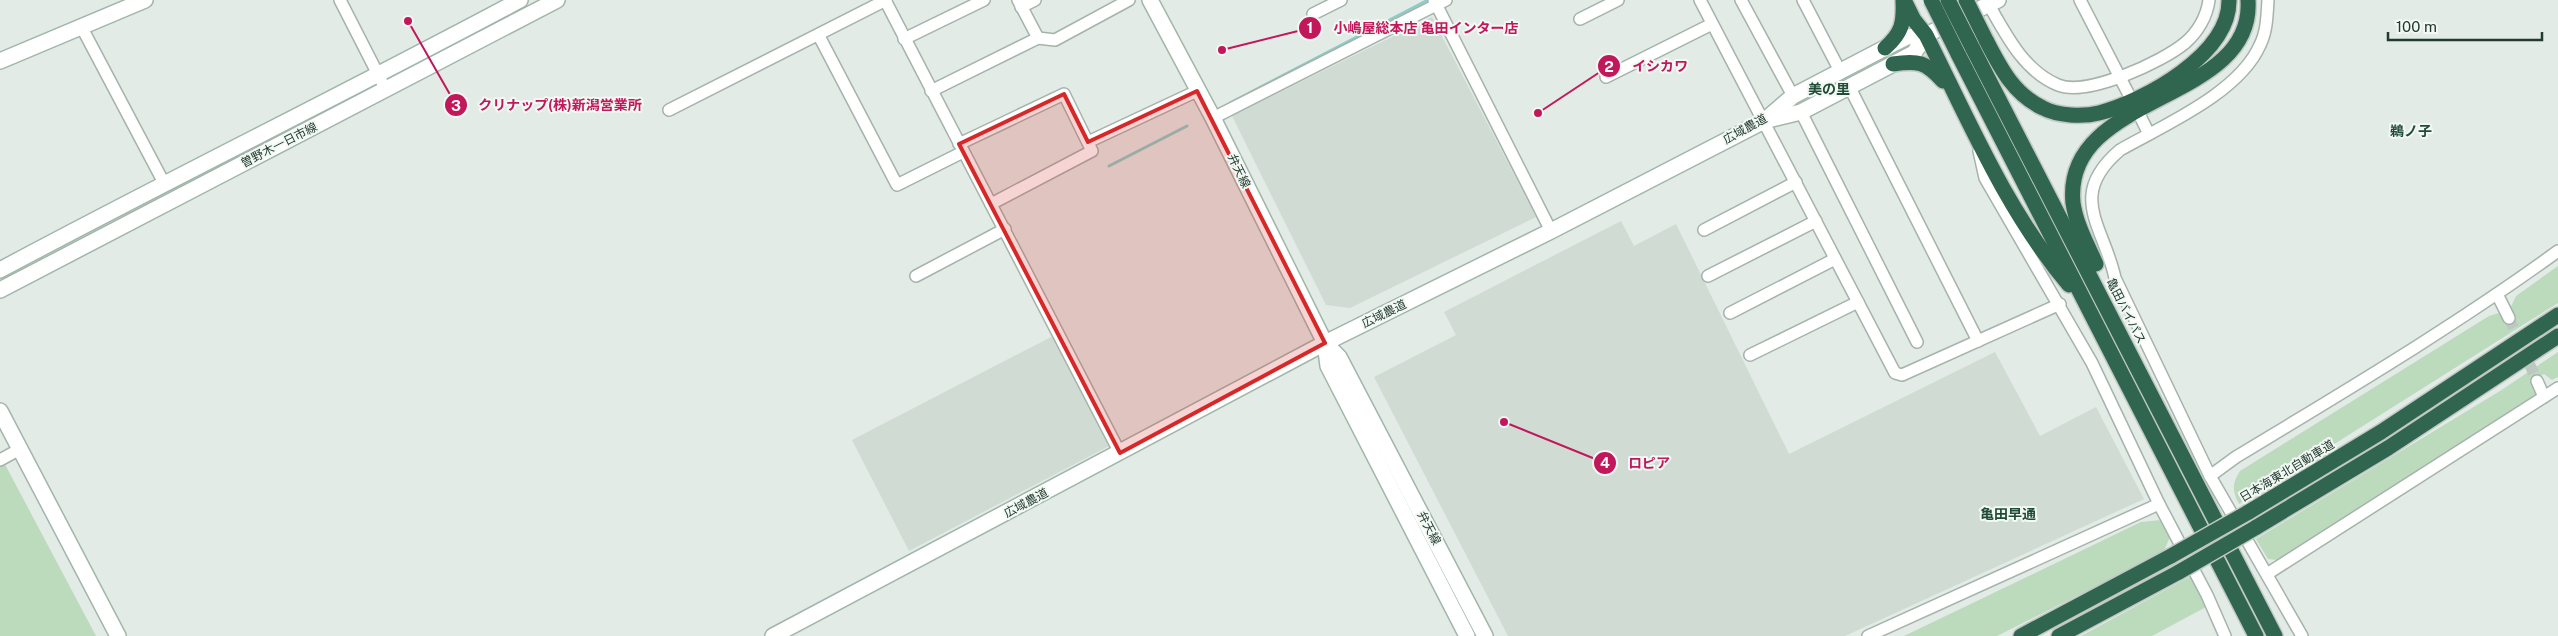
<svg xmlns="http://www.w3.org/2000/svg" width="2558" height="636" viewBox="0 0 2558 636" font-family="'Public Sans','Noto Sans JP',sans-serif">
<style>
.built{fill:#d0dbd4}
.green{fill:#bcdbbd}
.lines{fill:none;stroke-linecap:round;stroke-linejoin:round}
.stream{stroke:#8dcdc9;stroke-width:3}
.street-tunnel{stroke:#bcc8c1;stroke-width:11;stroke-dasharray:11 5.5;stroke-linecap:butt}
.street-casing{stroke:#a5b3ab;stroke-width:14}
.secondary-casing{stroke:#a1b6aa;stroke-width:18}
.highway-casing{stroke:#c1c8c5;stroke-width:18}
.street{stroke:#fff;stroke-width:11}
.secondary{stroke:#fff;stroke-width:15}
.highway{stroke:#30664f;stroke-width:15}
.highway-bridge-casing{stroke:#c1c8c5;stroke-width:18;stroke-linecap:butt}
.highway-bridge{stroke:#30664f;stroke-width:15}
.marked{fill:#d62828;fill-opacity:0.2;stroke:#d62828;stroke-width:4;stroke-linejoin:round}
.labels{text-anchor:middle;dominant-baseline:central;stroke-width:4;stroke-linejoin:round;paint-order:stroke}
.street-label{font-size:12px;fill:#233b2f;stroke:#f2f8f4}
.neighbourhood-label{font-size:14px;font-weight:bold;fill:#204c37;stroke:#f2f8f4}
.leader{fill:none;stroke:#c2185b;stroke-width:2}
.callout-dot{fill:#c2185b;stroke:#f2f8f4;stroke-width:2}
.mark-label{font-size:15px;text-anchor:middle;font-weight:bold;fill:#fff}
.callout-label{font-size:14px;text-anchor:middle;font-weight:bold;fill:#c2185b;stroke:#f2f8f4;stroke-width:4;stroke-linejoin:round;paint-order:stroke}
</style>
<rect width="100%" height="100%" fill="#e2ebe5"/>
<g class="built">
<polygon points="1432,17 1536,217 1350,308 1326,305 1232,116"/>
<polygon points="1621,221 1634,246 1676,224 1789,454 1995,352 2040,436 2096,407 2144,499 1845,636 1508,636 1374,377 1456,335 1444,312"/>
<polygon points="1053,336 1111,445 909,551 852,440"/>
</g>
<g class="green">
<path d="M2558 266V303L2239 504C2232 491 2232 483 2240 471L2489 316 2499 313 2505 319 2516 296Z"/>
<polygon points="2558,352 2558,377 2552,380 2544,374 2531,381 2539,392 2467,442 2296,551 2277,560 2268,559 2256,539 2500,391"/>
<polygon points="0,455 96,636 0,636"/>
<polygon points="2161,520 2170,537 2163,553 1997,636 1904,636 2141,522"/>
<polygon points="2191,576 2206,607 2152,636 2081,636"/>
</g>
<g class="lines">
<g class="stream">
<polyline points="1230,103 1428,0"/>
<polyline points="1109,166 1187,126"/>
</g>
<polyline class="street-tunnel" points="2509,318 2537,381"/>
<g class="street-casing">
<g id="street">
<polyline points="340,0 386,90"/>
<polyline points="885,0 1120,453"/>
<polyline points="1434,0 1551,231"/>
<polyline points="1700,0 1895,373 1902,375 2060,304"/>
<polyline points="1741,0 1793,96"/>
<polyline points="1803,0 1840,71"/>
<polyline points="2080,0 2128,93"/>
<path d="M2268 0C2267 15 2267 31 2260 45 2239 93 2164 125 2120 150 2066 196 2104 226 2115 278L2210 476 2302 636"/>
<path d="M1989 5C2006 35 2024 71 2058 85 2087 97 2162 62 2185 43 2198 32 2207 16 2209 0"/>
<polyline points="1021,7 1035,0"/>
<polyline points="1313,14 1341,0"/>
<polyline points="1580,19 1618,0"/>
<polyline points="81,26 164,183"/>
<polyline points="819,36 897,185 963,152"/>
<polyline points="1038,38 1055,40 1129,0"/>
<polyline points="904,39 984,0"/>
<polyline points="1606,77 1712,24"/>
<polyline points="1849,86 1978,341"/>
<polyline points="931,91 1038,38 1018,0"/>
<polyline points="669,110 886,0"/>
<polyline points="1801,112 1917,342"/>
<polyline points="2140,116 2149,134"/>
<polyline points="1213,118 1446,0"/>
<polyline points="1088,142 1197,91"/>
<polyline points="959,144 1064,94 1092,151 991,204"/>
<polyline points="1979,151 1985,178 2092,363 2159,504 2207,595 2225,636"/>
<polyline points="1704,230 1796,182"/>
<polyline points="916,276 1005,229"/>
<polyline points="1708,276 1816,221"/>
<polyline points="2497,294 2509,318"/>
<polyline points="1730,313 1835,259"/>
<polyline points="1750,355 1858,302"/>
<polyline points="2537,381 2544,397"/>
<polyline points="0,460 20,449"/>
<path d="M2210 476 2236 457C2345 391 2455 326 2558 251"/>
<polyline points="2267,574 2558,388"/>
<polyline points="1868,636 2159,504"/>
</g>
</g>
<g class="secondary-casing">
<g id="secondary">
<polyline points="1150,0 1213,118 1325,343 1339,357 1485,636"/>
<polyline points="0,61 145,0"/>
<polyline points="1768,120 1801,112 1914,53 1926,35"/>
<path d="M0 270C172 178 348 92 520 0"/>
<polyline points="0,290 557,0"/>
<polyline points="1325,343 1328,366 1467,636"/>
<polyline points="0,411 118,636"/>
<polyline points="773,636 1325,343 1551,231 1764,121 1793,96 1885,48 1907,37 1926,35 1998,0"/>
</g>
</g>
<g class="highway-casing">
<g id="highway">
<path d="M1904 0 1914 20 1926 35C1969 121 2007 212 2069 285"/>
<path d="M1986 40C2000 67 2013 94 2043 108 2058 116 2083 117 2099 113 2145 101 2230 54 2229 0"/>
<polyline points="1972,47 2275,636"/>
<path d="M1885 48C1902 33 1904 23 1903 1"/>
<polyline points="1958,54 2256,636"/>
<path d="M1893 64C1918 60 1926 62 1943 81"/>
<path d="M2096 264C2087 244 2076 224 2073 203 2062 92 2255 104 2248 0"/>
<polyline points="2247,513 2381,432 2558,315"/>
<polyline points="2255,528 2388,448 2558,336"/>
<polyline points="2021,636 2171,556"/>
<polyline points="2059,636 2179,572"/>
</g>
</g>
<use href="#street" class="street"/>
<use href="#secondary" class="secondary"/>
<use href="#highway" class="highway"/>
<g class="highway-bridge-casing">
<g id="highway-bridge">
<polyline points="1931,0 1958,54"/>
<polyline points="1948,0 1972,47"/>
<polyline points="1966,0 1986,40"/>
<polyline points="2171,556 2247,513"/>
<polyline points="2179,572 2255,528"/>
</g>
</g>
<use href="#highway-bridge" class="highway-bridge"/>
</g>
<path class="marked" d="M1197 91 1325 343 1120 453 959 144 1064 94 1088 142Z"/>
<g class="labels">
<g class="street-label">
<text transform="translate(1745 129) rotate(-29)">広域農道</text>
<text transform="translate(279 145) rotate(-27)">曽野木一日市線</text>
<text transform="translate(1239 171) rotate(64)">弁天線</text>
<text transform="translate(2126 311) rotate(63)">亀田バイパス</text>
<text transform="translate(1384 314) rotate(-26)">広域農道</text>
<text transform="translate(2287 471) rotate(-31)">日本海東北自動車道</text>
<text transform="translate(1026 503) rotate(-28)">広域農道</text>
<text transform="translate(1429 528) rotate(62)">弁天線</text>
</g>
<g class="neighbourhood-label">
<text x="1829" y="89">美の里</text>
<text x="2411" y="131">鵜ノ子</text>
<text x="2008" y="514">亀田早通</text>
</g>
</g>
<path class="leader" d="M1222 50L1310 28M1538 113L1609 66M408 21L456 105M1504 422L1605 463"/>
<g class="callout-dot">
<circle cx="1222" cy="50" r="5"/>
<circle cx="1538" cy="113" r="5"/>
<circle cx="408" cy="21" r="5"/>
<circle cx="1504" cy="422" r="5"/>
<circle cx="1310" cy="28" r="12"/>
<circle cx="1609" cy="66" r="12"/>
<circle cx="456" cy="105" r="12"/>
<circle cx="1605" cy="463" r="12"/>
</g>
<g class="mark-label">
<text x="1310" y="33">1</text>
<text x="1609" y="72">2</text>
<text x="456" y="111">3</text>
<text x="1605" y="468">4</text>
</g>
<g class="callout-label">
<text x="1426" y="33">小嶋屋総本店 亀田インター店</text>
<text x="1660" y="71">イシカワ</text>
<text x="560" y="110">クリナップ(株)新潟営業所</text>
<text x="1649" y="468">ロピア</text>
</g>
<path d="M2388 32v8h154v-8" fill="none" stroke="#233b2f" stroke-width="2.5"/>
<text x="2396" y="32" font-size="15" fill="#233b2f" stroke="#f2f8f4" stroke-width="4" paint-order="stroke">100 m</text>
</svg>
